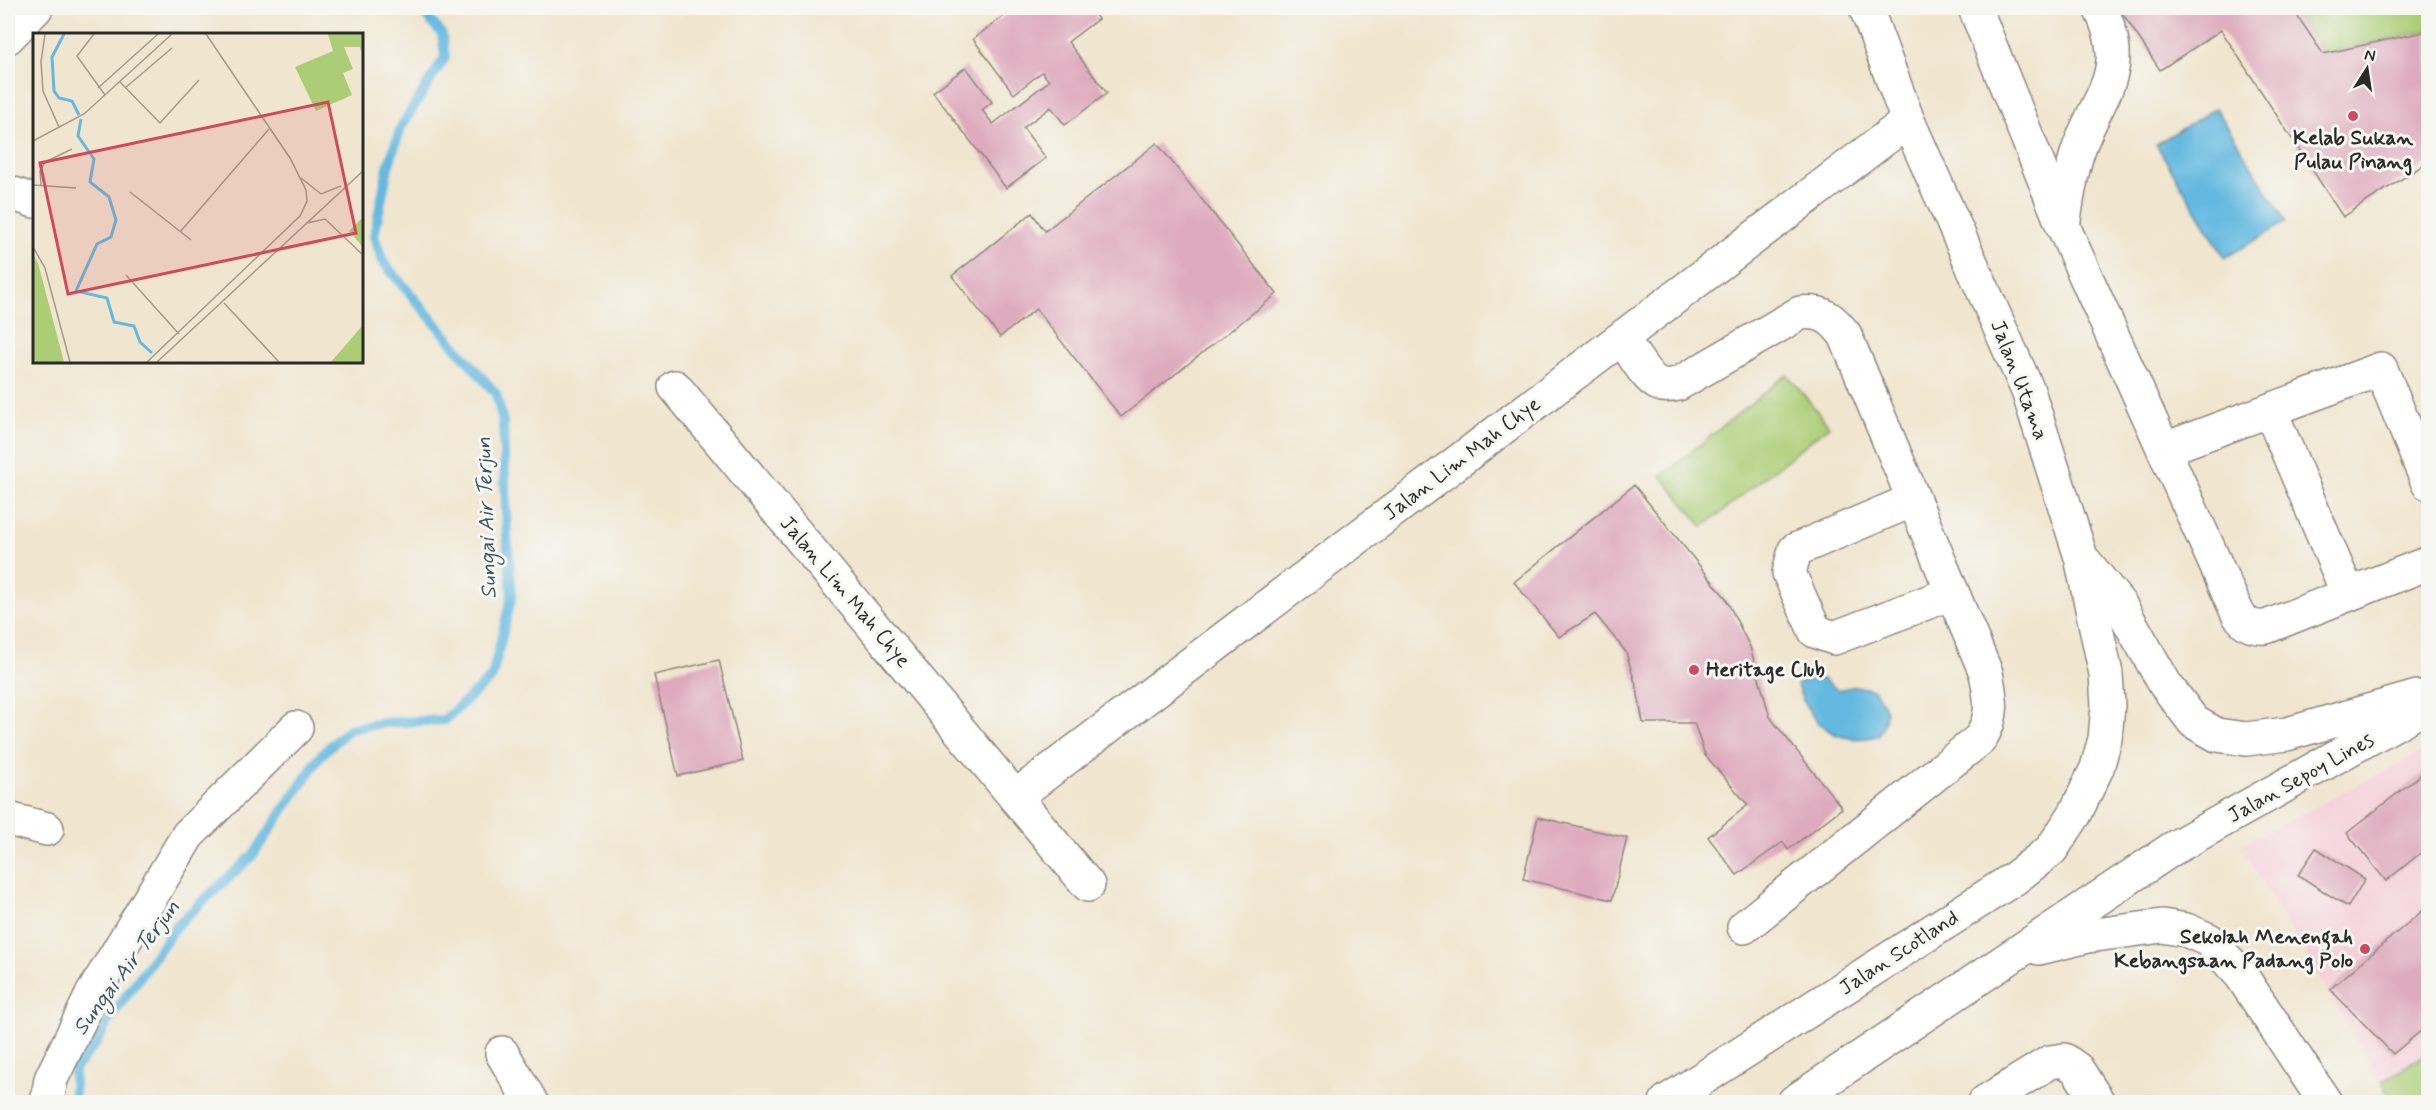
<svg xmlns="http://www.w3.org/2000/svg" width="2436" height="1110" viewBox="0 0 2436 1110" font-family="Mynerve,sans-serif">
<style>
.built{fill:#f5cfda}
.green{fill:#abcd75;stroke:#6b7c50;stroke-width:1.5}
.water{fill:#64b9e0;stroke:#487286;stroke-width:1.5}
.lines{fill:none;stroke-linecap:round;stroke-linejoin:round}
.stream{stroke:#64b9e0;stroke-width:10}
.building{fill:#deaabd}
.minor-casing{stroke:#8e887c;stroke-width:36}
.major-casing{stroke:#8e887c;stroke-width:36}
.minor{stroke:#fff;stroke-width:33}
.major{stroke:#fff;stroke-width:33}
.poi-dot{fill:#d1495b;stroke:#f6f6f2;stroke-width:2}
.labels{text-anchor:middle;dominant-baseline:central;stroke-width:6;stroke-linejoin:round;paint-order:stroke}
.poi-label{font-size:21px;font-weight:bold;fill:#2b2b2b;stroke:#f6f6f2}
.street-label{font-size:21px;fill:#2b2b2b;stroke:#f6f6f2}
.water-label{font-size:22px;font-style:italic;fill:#3c5661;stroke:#f6f6f2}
.inset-river{fill:none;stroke:#64b9e0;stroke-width:3}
.inset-road{fill:none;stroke:#a19b8d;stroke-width:1.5}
.view{fill:#d1495b;fill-opacity:0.15;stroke:#d1495b;stroke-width:3}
.inset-edge{fill:none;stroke:#2b2b2b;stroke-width:3}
</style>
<rect width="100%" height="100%" fill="#f6f6f2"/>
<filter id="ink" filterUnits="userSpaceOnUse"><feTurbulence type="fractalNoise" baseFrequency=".0167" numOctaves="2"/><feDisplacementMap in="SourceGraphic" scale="12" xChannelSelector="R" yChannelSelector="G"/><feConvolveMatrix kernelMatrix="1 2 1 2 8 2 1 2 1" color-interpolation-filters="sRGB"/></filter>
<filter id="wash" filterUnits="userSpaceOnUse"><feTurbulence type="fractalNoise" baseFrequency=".008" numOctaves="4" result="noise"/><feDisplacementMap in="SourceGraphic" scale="24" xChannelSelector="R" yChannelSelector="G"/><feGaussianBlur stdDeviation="1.35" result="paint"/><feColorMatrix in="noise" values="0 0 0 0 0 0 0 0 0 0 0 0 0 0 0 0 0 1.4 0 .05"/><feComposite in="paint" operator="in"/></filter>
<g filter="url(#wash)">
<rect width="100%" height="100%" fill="#f0e5ce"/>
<polygon class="built" points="2428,749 2428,1052 2382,1082 2240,846"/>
<g class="green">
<polygon points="2292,8 2428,8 2428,31 2323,54"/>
<polygon points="1787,374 1829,426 1703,527 1661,476"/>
<polygon points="2428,1052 2428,1102 2394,1102 2382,1082"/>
</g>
<g class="water">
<polygon points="2216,108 2286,222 2225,258 2156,144"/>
<path d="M1806 675 1822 679 1838 690 1856 686 1874 690C1888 708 1890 716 1878 736 1835 747 1811 724 1797 686Z"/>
</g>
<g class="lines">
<polyline class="stream" points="74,1102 74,1069 96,1043 110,1018 177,925 252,856 321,755 349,729 382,723 444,720 492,677 512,595 507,535 503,422 496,394 383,262 374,236 388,167 401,127 445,57 442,34 419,8"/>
</g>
<g id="blocks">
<g class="building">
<polygon points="1015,8 1090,8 1098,19 1068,42 1107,93 1065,125 1051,107 1023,128 1046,158 1006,188 933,92 966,67 992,102 982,110 993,124 1049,81 1042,72 1014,94 973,39"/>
<polygon points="2119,8 2292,8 2323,54 2428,31 2428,162 2343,217 2221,30 2160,70"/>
<polygon points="1157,143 1277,294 1121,417 1036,309 1000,337 952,276 1032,213 1045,231"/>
<polygon points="1634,485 1725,597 1750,647 1770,717 1842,808 1788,850 1783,842 1737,875 1708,837 1748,805 1705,755 1694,723 1643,723 1637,689 1626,652 1595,614 1559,637 1514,582"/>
<polygon points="719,660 743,761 678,776 654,675"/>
<polygon points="2428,769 2428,847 2386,881 2347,833"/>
<polygon points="1538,817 1627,838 1612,900 1523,879"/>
<polygon points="2316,848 2365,879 2348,907 2298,875"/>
<polygon points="2428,906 2428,1025 2393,1054 2330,989"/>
</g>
</g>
</g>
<g filter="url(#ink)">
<use href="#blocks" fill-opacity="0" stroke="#8e887c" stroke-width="1.5"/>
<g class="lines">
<g class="minor-casing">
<g id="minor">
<path d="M1975 8 2063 226 2238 614C2246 625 2253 628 2266 627L2428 563"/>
<polyline points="8,37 36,8"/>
<polyline points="8,192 34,201"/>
<path d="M2063 226C2067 202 2070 177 2077 154 2096 95 2133 73 2100 8"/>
<path d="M1622 338C1630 349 1646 379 1659 384 1666 387 1672 385 1678 384L1800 313C1822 310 1832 318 1845 335L1986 673C1991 699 1995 715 1980 739L1744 927"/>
<polyline points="675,387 1088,885"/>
<polyline points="2270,410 2348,594"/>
<polyline points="2165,449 2381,369 2428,483"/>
<polyline points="1913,500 1795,550 1789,573 1815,631 1834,638 1952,593"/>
<polyline points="1015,797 1908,121"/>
<polyline points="8,819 47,829"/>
<polyline points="502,1053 531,1102"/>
<polyline points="47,1102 51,1079 93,993 188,835 296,728"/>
<polyline points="1985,1102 2050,1062 2064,1060 2077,1069 2098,1102"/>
</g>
</g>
<g class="major-casing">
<g id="major">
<polyline points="2086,563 2120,605 2165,684 2194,722 2217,735 2246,739 2287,734 2417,697"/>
<polyline points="2039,948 2088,936 2162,926 2186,930 2209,940 2241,975 2325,1102"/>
<polyline points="1666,1102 2015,878 2051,850 2075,814 2097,768 2105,739 2108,705 2106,674 2081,557 2028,391 1908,121 1866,8"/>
<polyline points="1794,1102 2172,849 2428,705"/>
</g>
</g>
<use href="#minor" class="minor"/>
<use href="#major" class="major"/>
</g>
</g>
<g class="poi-dot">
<circle cx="2353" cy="116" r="6"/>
<circle cx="1694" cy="670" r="6"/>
<circle cx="2365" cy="949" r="6"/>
</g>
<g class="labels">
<g class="poi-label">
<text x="2353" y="138">Kelab Sukan<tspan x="2353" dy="24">Pulau Pinang</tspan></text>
<text x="1706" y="670" text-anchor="start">Heritage Club</text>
<text x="2353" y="937" text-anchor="end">Sekolah Menengah<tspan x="2353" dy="24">Kebangsaan Padang Polo</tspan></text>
</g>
<g class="street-label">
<text transform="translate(2019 380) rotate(69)">Jalan Utama</text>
<text transform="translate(1462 459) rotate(-37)">Jalan Lim Mah Chye</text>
<text transform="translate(845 592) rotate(50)">Jalan Lim Mah Chye</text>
<text transform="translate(2301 778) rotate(-29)">Jalan Sepoy Lines</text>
<text transform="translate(1899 953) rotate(-33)">Jalan Scotland</text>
</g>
<g class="water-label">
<text transform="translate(487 518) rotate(-92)">Sungai Air Terjun</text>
<text transform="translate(127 968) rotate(-53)">Sungai Air Terjun</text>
</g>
</g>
<g transform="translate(33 33)">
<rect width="330" height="330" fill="#f0e5ce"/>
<path d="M295 1H330V24L327 14H311L320 36 310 40 319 62 283 78 262 34 300 18ZM330 184V214L316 198ZM0 222 5 230 31 329H0ZM330 292V329H298Z" fill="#abcd75"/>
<path class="inset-river" d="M31 1 19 24 21 58 26 65 39 68 46 82M48 86 45 103 61 126 57 149 76 164 83 187 78 204 64 211 43 258 74 265 81 289 101 293 107 309 119 320"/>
<path class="inset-road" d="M12 1 8 29 10 58 26 94M61 1 44 23 72 62M87 49 127 90 166 47M65 55 125 1M92 55 139 15M0 108 51 81 139 1M268 145 288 161 308 153M0 152 43 155M8 152 7 138 12 129 39 116M97 159 158 207M274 190 292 186 330 222M147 199 236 96M0 214 12 235 37 329M93 242 146 301M191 270 246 329M114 329 267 183 274 168 273 157 257 125 173 1M124 329 330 138"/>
<path class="view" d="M295 69 323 200 35 261 7 130Z"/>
<rect width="330" height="330" class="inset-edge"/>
</g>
<rect width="2436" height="1110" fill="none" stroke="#f6f6f2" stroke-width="30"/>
<g transform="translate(2367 69) rotate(12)" stroke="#f6f6f2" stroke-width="4.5" paint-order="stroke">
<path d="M0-4.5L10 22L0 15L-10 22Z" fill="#2b2b2b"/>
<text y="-9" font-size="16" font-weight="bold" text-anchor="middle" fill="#2b2b2b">N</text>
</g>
</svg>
